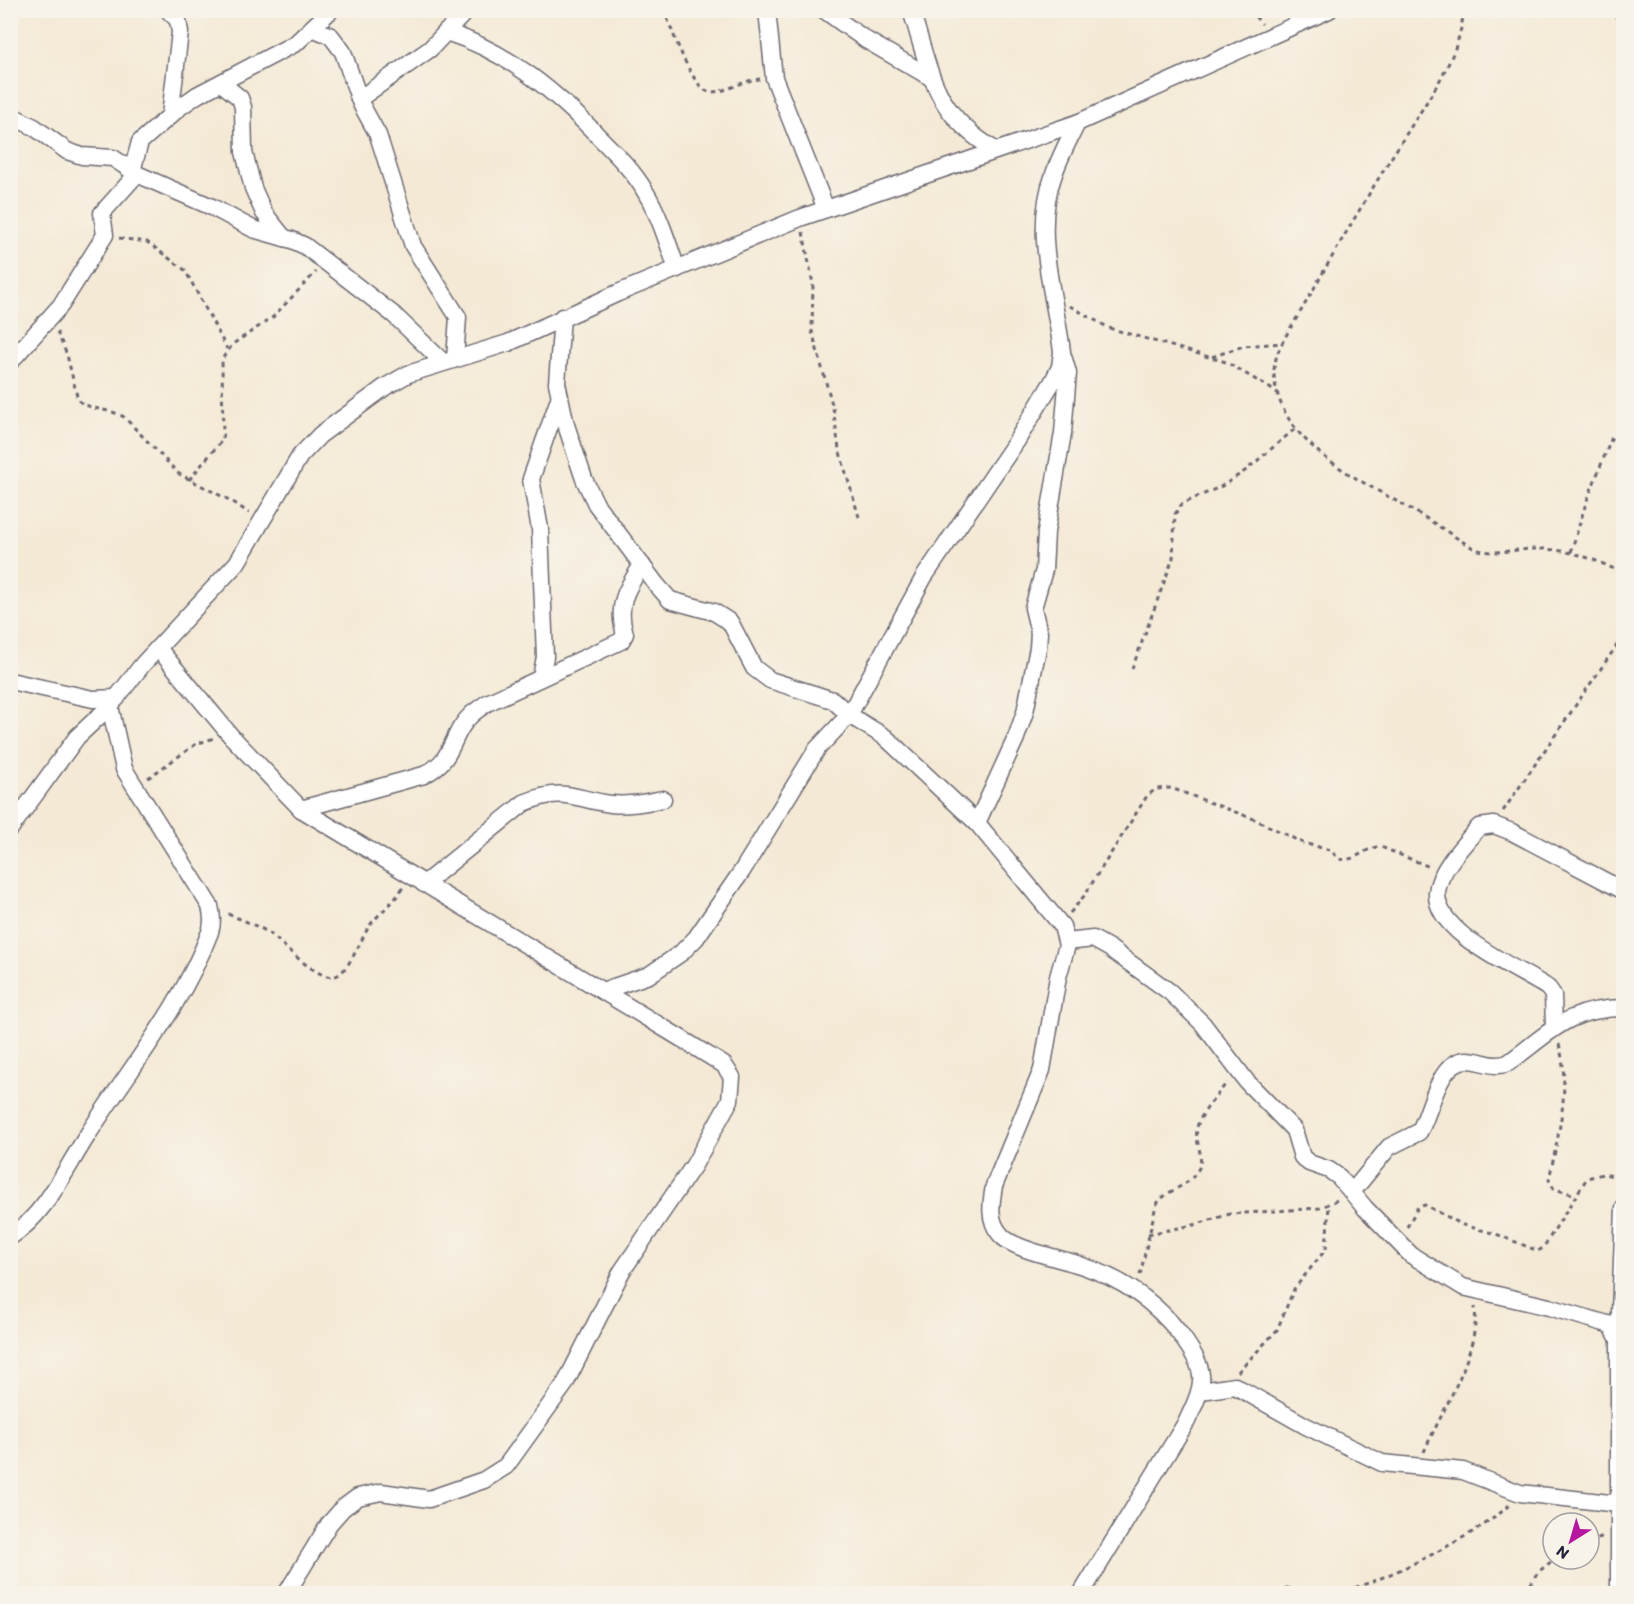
<svg xmlns="http://www.w3.org/2000/svg" width="1634" height="1604" viewBox="0 0 1634 1604" font-family="Itim,sans-serif">
<style>
.lines{fill:none;stroke-linecap:round;stroke-linejoin:round}
.minor-casing{stroke:#6c6871;stroke-width:19}
.path{stroke:#6c6871;stroke-width:3;stroke-dasharray:4.5 4.5;stroke-linecap:butt}
.minor{stroke:#fff;stroke-width:16}
</style>
<rect width="100%" height="100%" fill="#f7f3e8"/>
<filter id="ink" filterUnits="userSpaceOnUse"><feTurbulence type="fractalNoise" baseFrequency=".0167" numOctaves="2"/><feDisplacementMap in="SourceGraphic" scale="12" xChannelSelector="R" yChannelSelector="G"/><feConvolveMatrix kernelMatrix="1 2 1 2 8 2 1 2 1" color-interpolation-filters="sRGB"/></filter>
<filter id="wash" filterUnits="userSpaceOnUse"><feTurbulence type="fractalNoise" baseFrequency=".008" numOctaves="4" result="noise"/><feDisplacementMap in="SourceGraphic" scale="24" xChannelSelector="R" yChannelSelector="G"/><feGaussianBlur stdDeviation="1.35" result="paint"/><feColorMatrix in="noise" values="0 0 0 0 0 0 0 0 0 0 0 0 0 0 0 0 0 1.4 0 .05"/><feComposite in="paint" operator="in"/></filter>
<g filter="url(#wash)">
<rect width="100%" height="100%" fill="#f4e9d5"/>
</g>
<g filter="url(#ink)">
<g class="lines">
<g class="minor-casing">
<g id="minor">
<polyline points="168,10 178,20 180,32 170,116"/>
<polyline points="767,10 774,78 826,209"/>
<polyline points="824,10 866,40 930,77"/>
<path d="M911 10C931 73 933 113 995 150"/>
<polyline points="1623,10 1624,15"/>
<polyline points="312,28 331,36 343,52 361,104 378,135 413,246 458,317 455,359"/>
<path d="M446 32C509 52 557 93 602 140 618 156 635 173 646 193 660 216 668 244 677 269"/>
<polyline points="221,83 240,98 243,107 244,152 253,188 264,213 284,238"/>
<polyline points="359,99 430,49 467,10"/>
<polyline points="10,115 34,127 67,151 82,156 113,158 137,174 212,207 253,229 292,240 305,246 394,315 443,362"/>
<polyline points="132,171 140,142 180,107 197,95 296,43 331,10"/>
<path d="M562 317 557 383 566 425 584 479 596 504 656 584 670 600 714 612 730 622 754 668 770 680 833 700 849 715 885 737 977 823 1062 926 1067 945 1058 977 1042 1070 994 1186C991 1203 988 1220 1000 1234 1012 1250 1061 1258 1080 1265 1120 1278 1154 1300 1180 1334 1207 1372 1207 1379 1187 1421L1081 1594"/>
<polyline points="10,362 61,305 105,235 102,213 137,174"/>
<polyline points="158,648 231,736 301,809 677,1036 724,1065 732,1077 730,1100 694,1165 622,1271 565,1384 506,1466 484,1480 429,1499 381,1492 358,1497 343,1508 329,1524 286,1594"/>
<polyline points="541,677 545,657 540,529 531,479 559,399"/>
<polyline points="10,681 93,699 117,698"/>
<path d="M301 809 424 775C457 758 449 735 472 714 477 710 483 706 487 703L621 641 625 634C616 606 626 589 642 565"/>
<polyline points="977,823 1016,738 1025,712 1038,648 1039,633 1033,608 1044,570 1046,532 1063,433 1068,373 1063,356"/>
<polyline points="10,829 77,737 110,706 143,664 237,563 300,456 320,435 385,387 408,374 508,343 618,293 800,218 1077,123 1329,10"/>
<path d="M424 884 524 803C565 786 573 799 611 804 629 806 646 802 663 799"/>
<polyline points="1067,942 1093,939 1109,948 1170,992 1203,1024 1247,1082 1294,1130 1302,1157 1309,1163 1329,1170 1339,1177 1365,1208 1411,1255 1463,1287 1549,1307 1611,1325 1619,1339"/>
<path d="M602 991 649 975 681 953 696 938 742 871 817 749 849 715 924 577 1016 442 1053 381 1060 367 1062 352C1055 294 1032 232 1054 174 1060 156 1069 140 1077 123"/>
<path d="M1554 1027 1553 995 1548 988C1520 969 1434 934 1437 892 1439 870 1465 843 1479 827L1494 825 1512 832 1624 891"/>
<path d="M1352 1192 1389 1147 1419 1132C1431 1113 1438 1060 1467 1060 1482 1060 1493 1069 1508 1063 1550 1033 1567 1008 1624 1008"/>
<path d="M10 1237C46 1214 65 1170 87 1136 129 1069 182 1007 210 932 213 924 212 914 210 906L124 769 110 706"/>
<polyline points="1201,1391 1235,1386 1306,1426 1382,1463 1463,1471 1520,1493 1619,1504"/>
<polyline points="1619,1594 1619,1339 1624,1207"/>
</g>
</g>
<g class="path">
<path d="M664 10C671 27 693 93 711 92 727 92 743 80 760 79"/>
<polyline points="1249,10 1262,24"/>
<path d="M1463 10C1463 52 1428 99 1407 133 1371 189 1338 246 1305 304 1294 324 1273 350 1274 374 1279 446 1361 480 1414 511 1435 523 1454 537 1475 549 1496 556 1518 548 1540 549 1569 549 1598 560 1624 574"/>
<polyline points="803,232 813,284 812,331 833,408 839,449 859,517"/>
<polyline points="119,238 147,242 185,270 227,349"/>
<polyline points="1070,306 1109,328 1226,362 1278,393"/>
<path d="M57 332 67 355 78 400C90 411 110 408 124 417L179 474 233 502 249 513"/>
<polyline points="1212,357 1243,346 1283,343"/>
<polyline points="189,480 223,439 222,359 233,344 273,317 316,272"/>
<polyline points="1571,552 1586,503 1612,437"/>
<polyline points="1132,669 1173,558 1175,514 1182,504 1222,486 1245,471 1296,428"/>
<polyline points="148,778 196,744 214,738"/>
<polyline points="1503,811 1624,635"/>
<path d="M1070 913 1084 896 1147 796 1156 789 1171 788 1254 819 1303 843 1330 850 1339 859C1356 863 1365 846 1381 847L1430 867"/>
<path d="M228 914C242 920 256 925 269 933 283 943 320 985 338 975 350 968 362 937 370 925 381 911 395 902 403 887"/>
<path d="M1559 1044C1571 1089 1558 1135 1549 1180L1554 1189 1576 1195"/>
<polyline points="1407,1227 1418,1207 1425,1205 1463,1225 1496,1234 1538,1251 1543,1248 1587,1178 1603,1174 1624,1178"/>
<polyline points="1148,1234 1194,1225 1230,1214 1320,1208 1337,1200"/>
<path d="M1140 1275 1156 1205C1167 1189 1186 1188 1196 1173 1208 1157 1192 1142 1198 1124 1204 1109 1218 1095 1227 1082"/>
<polyline points="1238,1372 1277,1330 1294,1289 1326,1249 1329,1205"/>
<path d="M1424 1452C1442 1410 1480 1353 1475 1307"/>
<polyline points="1589,1542 1604,1537"/>
<polyline points="1279,1594 1286,1588 1325,1594"/>
<path d="M1329 1594C1368 1590 1483 1533 1509 1505"/>
<path d="M1529 1594C1530 1576 1543 1567 1556 1559"/>
</g>
<use href="#minor" class="minor"/>
</g>
</g>
<rect width="1634" height="1604" fill="none" stroke="#f7f3e8" stroke-width="36"/>
<g transform="translate(1571 1541) rotate(217)"><circle r="28" fill="#f7f3e8" stroke="#a29fa3" stroke-width="1.5"/>
<path d="M0-4.5L10 22L0 15L-10 22Z" fill="#b5179e"/>
<text y="-9" font-size="16" font-weight="bold" text-anchor="middle" fill="#22223b">N</text>
</g>
</svg>
